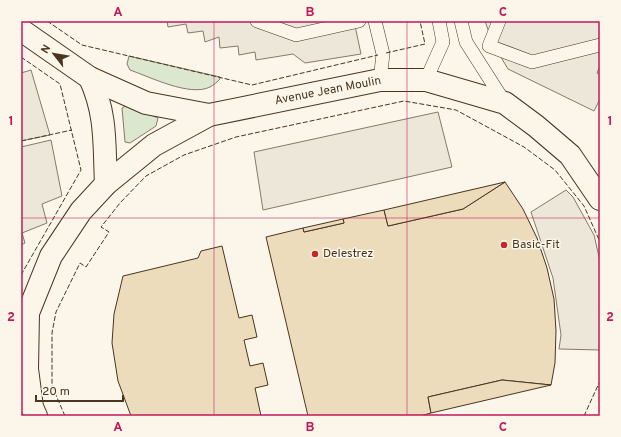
<svg xmlns="http://www.w3.org/2000/svg" width="621" height="437" viewBox="0 0 621 437" font-family="Overpass,sans-serif">
<style>
.green{fill:#dce7d0;stroke:#887966}
.parking{fill:#ede7d9;stroke:#887966}
.building{fill:#ecdcbc;stroke:#4a3520}
.lines{fill:none;stroke-linecap:round;stroke-linejoin:round}
.service-casing{stroke:#4a3520;stroke-width:14}
.minor-casing{stroke:#4a3520;stroke-width:24}
.service{stroke:#fbf6e9;stroke-width:13}
.minor{stroke:#fbf6e9;stroke-width:22}
.fence{stroke:#4a3520;stroke-width:1;stroke-dasharray:5 2;stroke-linecap:butt}
.grid{fill:none;stroke:#c2185b;stroke-width:1;stroke-opacity:0.55}
.poi-dot{fill:#c62828;stroke:#fbf6e9;stroke-width:1.5}
.labels{text-anchor:middle;dominant-baseline:central;stroke-width:3;stroke-linejoin:round;paint-order:stroke}
.street-label{font-size:12px;fill:#4a3520;stroke:#fbf6e9}
.poi-label{font-size:12px;fill:#4a3520;stroke:#fbf6e9;text-anchor:start}
.neatline{fill:none;stroke:#c2185b;stroke-width:1.5}
.grid-label{font-size:13px;text-anchor:middle;font-weight:bold;fill:#c2185b}
</style>
<rect width="100%" height="100%" fill="#fbf6e9"/>
<g class="green">
<path d="M129 56 220 77V79C217 82 214 85 210 87 190 97 150 77 130 70L127 64Z"/>
<polygon points="127,105 158,118 156,126 130,143 125,142 122,108"/>
</g>
<g class="parking">
<polygon points="167,21 354,21 361,54 305,63 293,54 256,60 255,52 239,55 238,46 220,48 219,37 205,42 203,31 188,33 186,24 168,27"/>
<polygon points="485,21 600,21 600,66 597,73 600,75 600,99 594,111 508,69 493,44"/>
<polygon points="31,70 50,135 21,141 21,73"/>
<polygon points="438,112 452,167 263,210 254,152"/>
<polygon points="51,140 62,196 42,204 47,223 22,233 25,243 21,245 21,147"/>
<polygon points="566,190 573,197 594,235 600,261 600,350 559,349 561,335 553,278 531,212"/>
</g>
<g class="building">
<polygon points="505,182 523,209 537,238 547,268 554,299 556,331 555,363 551,385 502,380 428,397 431,413 420,416 308,416 266,237 303,228 304,232 344,223 343,219 384,210 388,226 463,209"/>
<polygon points="505,182 463,209 388,226 384,210"/>
<polygon points="343,219 344,223 304,232 303,228"/>
<polygon points="222,246 239,318 252,315 257,337 244,340 250,366 263,363 268,385 255,388 261,416 131,416 118,381 112,343 114,314 123,276 198,258 201,251"/>
<polygon points="502,380 551,385 431,413 428,397"/>
</g>
<g class="lines">
<g class="service-casing">
<g id="service">
<polyline points="257,21 296,35 359,21"/>
<polyline points="375,21 383,54 380,80"/>
<polyline points="461,21 466,42 505,103"/>
<polyline points="499,21 489,46 532,62 600,45"/>
<polyline points="426,80 443,42 439,21"/>
</g>
</g>
<g class="minor-casing">
<g id="minor">
<polyline points="21,30 90,78 146,103 209,115"/>
<path d="M90 78C107 115 104 145 106 184"/>
<polyline points="36,416 32,407 27,369 28,313 51,256 81,211 106,184 154,145 209,115 380,80 426,80 505,103 536,126 570,155 600,199"/>
</g>
</g>
<use href="#service" class="service"/>
<use href="#minor" class="minor"/>
<g class="fence">
<polyline points="47,21 82,45 252,85 378,55"/>
<polyline points="386,53 425,44 420,21"/>
<polyline points="21,57 60,84 81,170 21,275"/>
<polyline points="21,141 72,130"/>
<polyline points="65,416 52,386 52,333 56,312 80,263 86,267 109,232 101,227 120,203 146,176 184,155 236,137 404,101 456,110 524,147 555,170 584,206 600,242"/>
<polyline points="584,416 600,381"/>
</g>
</g>
<path class="grid" d="M214 21V416M407 21V416M21 218H600"/>
<g class="poi-dot">
<circle cx="504" cy="245" r="4"/>
<circle cx="315" cy="254" r="4"/>
</g>
<g class="labels">
<g class="street-label">
<text transform="translate(328 91) rotate(-11)">Avenue Jean Moulin</text>
</g>
<g class="poi-label">
<text x="512" y="245">Basic-Fit</text>
<text x="323" y="254">Delestrez</text>
</g>
</g>
<rect width="621" height="437" fill="none" stroke="#fbf6e9" stroke-width="44"/>
<g transform="translate(54 54) rotate(301)" stroke="#fbf6e9" stroke-width="3" paint-order="stroke">
<path d="M0-3L7 15L0 10L-7 15Z" fill="#4a3520"/>
<text y="-6" font-size="11" font-weight="bold" text-anchor="middle" fill="#4a3520">N</text>
</g>
<path d="M36 395v6h87v-6" fill="none" stroke="#4a3520" stroke-width="2"/>
<text x="42" y="395" font-size="12" fill="#4a3520" stroke="#fbf6e9" stroke-width="3" paint-order="stroke">20 m</text>
<rect x="22" y="22" width="577" height="393" class="neatline"/>
<g class="grid-label">
<text x="118" y="16">A</text>
<text x="310" y="16">B</text>
<text x="503" y="16">C</text>
<text x="11" y="125">1</text>
<text x="610" y="125">1</text>
<text x="11" y="321">2</text>
<text x="610" y="321">2</text>
<text x="118" y="431">A</text>
<text x="310" y="431">B</text>
<text x="503" y="431">C</text>
</g>
</svg>
